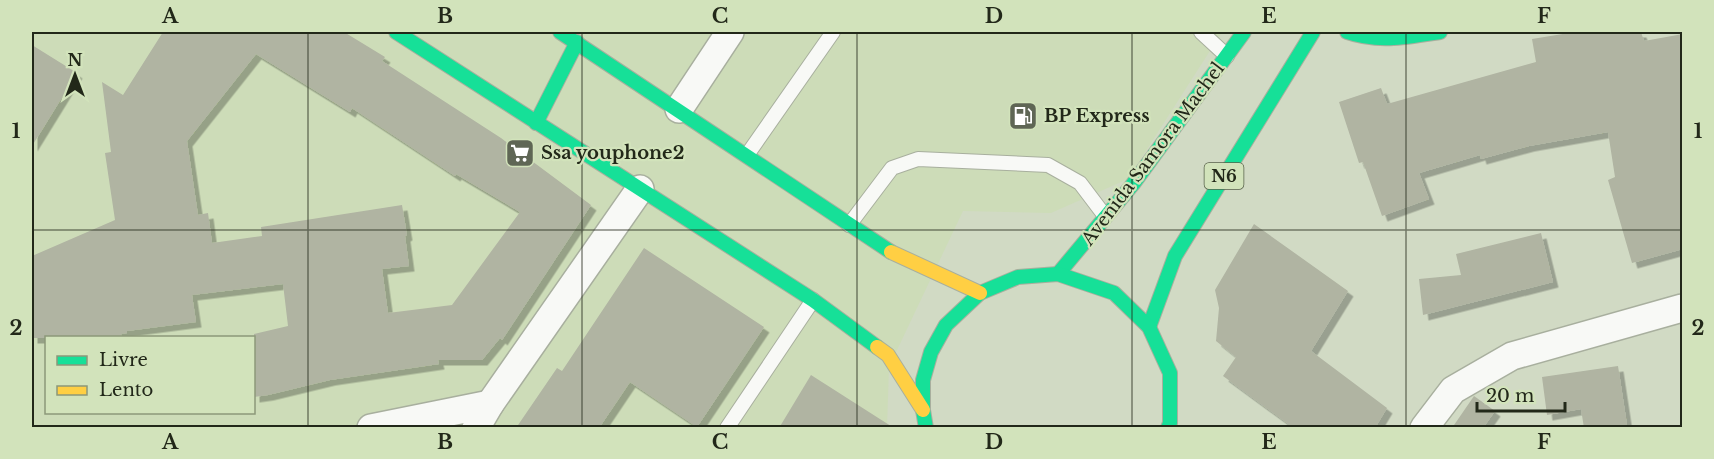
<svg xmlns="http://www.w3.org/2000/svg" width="1714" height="459" viewBox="0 0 1714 459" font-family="'Libre Baskerville',serif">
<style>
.built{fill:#cddcb8;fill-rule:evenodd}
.building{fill:#b0b4a2;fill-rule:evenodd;filter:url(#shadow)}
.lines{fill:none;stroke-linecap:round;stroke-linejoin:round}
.lane-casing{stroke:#a8af9e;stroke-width:16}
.street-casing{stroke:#a8af9e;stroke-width:30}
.fast-casing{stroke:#a8af9e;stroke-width:16}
.slow-casing{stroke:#a8af9e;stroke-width:16}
.lane{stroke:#f8f9f6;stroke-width:14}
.street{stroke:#f8f9f6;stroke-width:27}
.fast{stroke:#16e098;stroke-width:14}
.slow{stroke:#ffcf43;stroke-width:14}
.grid{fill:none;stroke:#222819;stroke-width:1.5;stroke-opacity:0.55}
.labels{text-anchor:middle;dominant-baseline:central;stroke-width:4.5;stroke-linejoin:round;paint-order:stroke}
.shield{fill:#d2e3bb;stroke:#57604a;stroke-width:1.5}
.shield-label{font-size:16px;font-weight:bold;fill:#222819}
.poi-label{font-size:18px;font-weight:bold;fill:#222819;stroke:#d2e3bb;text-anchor:start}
.street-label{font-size:18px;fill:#222819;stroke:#d2e3bb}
.neatline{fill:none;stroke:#222819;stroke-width:2}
.grid-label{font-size:20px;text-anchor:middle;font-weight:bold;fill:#222819}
</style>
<defs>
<filter id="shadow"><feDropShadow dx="5.5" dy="5.5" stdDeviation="0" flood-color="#0004"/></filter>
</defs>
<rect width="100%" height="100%" fill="#d1dac4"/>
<path class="built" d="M32 32H1222L1128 179 1051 213 963 211 889 367 887 428 32 427ZM46 338H254V412H46Z"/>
<g class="building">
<path d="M163 32H344L385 57 382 61 501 138 591 205 502 340 500 338 482 360H438L439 364 330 380 268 395 254 397V334L288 326 283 284 192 295 196 322 127 331V333L121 334 122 338H32V256L115 220 105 153 111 152 102 82 123 95ZM256 54 350 112 352 108 455 176 456 174 520 212 452 305 388 313 382 269 409 266 405 236 407 235 402 205 261 227 262 236 212 243 208 213 198 215 187 141Z"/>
<polygon points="1575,32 1641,32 1644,41 1683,34 1683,249 1632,263 1608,180 1615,177 1608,132 1529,146 1481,159 1480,155 1419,173 1429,199 1382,216 1363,162 1359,163 1339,102 1381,88 1387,104 1536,62 1532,39"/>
<polygon points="32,45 77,73 32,146"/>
<polygon points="1254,224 1348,291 1311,351 1387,408 1375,428 1294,428 1223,376 1236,357 1216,341 1219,308 1215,290"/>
<polygon points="1541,233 1553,282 1423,315 1419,279 1461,275 1456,254"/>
<polygon points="644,248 764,327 697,427 630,382 599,428 516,428 557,368 562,371"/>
<polygon points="1618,366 1627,425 1584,428 1581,409 1547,415 1542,377"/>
<polygon points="811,375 894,428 779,428"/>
<polygon points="1474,396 1495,411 1483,428 1452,428"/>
</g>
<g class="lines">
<g class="lane-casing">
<g id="lane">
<polyline points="1201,32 1227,56"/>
<polyline points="747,155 833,32"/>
<polyline points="849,225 892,168 918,159 1048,165 1080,183 1105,216"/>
<polyline points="727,428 813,300"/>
</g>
</g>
<g class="street-casing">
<g id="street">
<polyline points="679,109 730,32"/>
<polyline points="371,428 490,404"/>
<polyline points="476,428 490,404 640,189"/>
<polyline points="1424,428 1453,390 1512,356 1682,308"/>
</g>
</g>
<g class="fast-casing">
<g id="fast">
<polyline points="396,32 813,300 877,347"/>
<polyline points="560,32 891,252"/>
<path d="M1347 32C1378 43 1408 37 1440 32"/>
<polyline points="536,123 577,42"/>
<polyline points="1058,274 1133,184 1244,32"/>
<polyline points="1149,327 1175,256 1313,32"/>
<polyline points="926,428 923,410 923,380 931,352 946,325 980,293 1018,277 1058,274 1114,293 1149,327 1170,373 1170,423 1168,428"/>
</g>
</g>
<g class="slow-casing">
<g id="slow">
<polyline points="891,252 980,293"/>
<polyline points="877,347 888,355 923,410"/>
</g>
</g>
<use href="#lane" class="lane"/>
<use href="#street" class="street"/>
<use href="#fast" class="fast"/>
<use href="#slow" class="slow"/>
</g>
<path class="grid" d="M308 32V428M582 32V428M857 32V428M1132 32V428M1406 32V428M32 230H1682"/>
<defs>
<g id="fuel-square" transform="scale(1.5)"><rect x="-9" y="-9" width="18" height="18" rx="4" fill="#5f6655" stroke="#d2e3bb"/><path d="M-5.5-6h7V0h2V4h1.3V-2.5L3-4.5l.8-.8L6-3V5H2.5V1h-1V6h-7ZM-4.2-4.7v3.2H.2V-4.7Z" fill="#fff"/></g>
<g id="supermarket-square" transform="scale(1.5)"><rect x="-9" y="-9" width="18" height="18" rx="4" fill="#5f6655" stroke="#d2e3bb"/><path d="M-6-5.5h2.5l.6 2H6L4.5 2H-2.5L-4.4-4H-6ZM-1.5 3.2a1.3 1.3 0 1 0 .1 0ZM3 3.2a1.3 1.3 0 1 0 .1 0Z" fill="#fff"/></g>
</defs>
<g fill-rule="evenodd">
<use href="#fuel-square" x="1023" y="116"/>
<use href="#supermarket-square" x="520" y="153"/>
</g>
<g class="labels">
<rect class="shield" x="1204.5" y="163" width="39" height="26" rx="4.5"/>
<g class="shield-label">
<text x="1224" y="176">N6</text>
</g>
<g class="poi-label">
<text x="1044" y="116">BP Express</text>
<text x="541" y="153">Ssa youphone2</text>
</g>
<g class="street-label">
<text transform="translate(1153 154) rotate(-53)">Avenida Samora Machel</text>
</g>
</g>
<rect width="1714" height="459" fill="none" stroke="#d2e3bb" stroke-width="66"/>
<rect x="45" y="336" width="210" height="78" fill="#d2e3bb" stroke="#8c987a" stroke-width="1.5"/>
<rect x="57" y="356" width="30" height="9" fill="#16e098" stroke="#8c987a" stroke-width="1.5"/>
<text x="99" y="366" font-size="18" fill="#222819">Livre</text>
<rect x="57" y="386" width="30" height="9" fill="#ffcf43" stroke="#8c987a" stroke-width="1.5"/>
<text x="99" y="396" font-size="18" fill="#222819">Lento</text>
<g transform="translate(75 75)" stroke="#d2e3bb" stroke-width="4.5" paint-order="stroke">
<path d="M0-4.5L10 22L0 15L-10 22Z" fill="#222819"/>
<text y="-9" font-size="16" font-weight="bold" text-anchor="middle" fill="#222819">N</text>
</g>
<path d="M1477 402v9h88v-9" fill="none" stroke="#222819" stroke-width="3"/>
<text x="1486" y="402" font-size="18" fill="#222819" stroke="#d2e3bb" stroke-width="4.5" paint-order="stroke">20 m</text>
<rect x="33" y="33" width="1648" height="393" class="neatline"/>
<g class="grid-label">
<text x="170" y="23">A</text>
<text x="445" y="23">B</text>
<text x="720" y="23">C</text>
<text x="994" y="23">D</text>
<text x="1269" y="23">E</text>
<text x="1544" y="23">F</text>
<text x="16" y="138">1</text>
<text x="1698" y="138">1</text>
<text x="16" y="335">2</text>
<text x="1698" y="335">2</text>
<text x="170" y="449">A</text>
<text x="445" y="449">B</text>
<text x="720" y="449">C</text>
<text x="994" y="449">D</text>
<text x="1269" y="449">E</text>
<text x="1544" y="449">F</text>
</g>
</svg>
